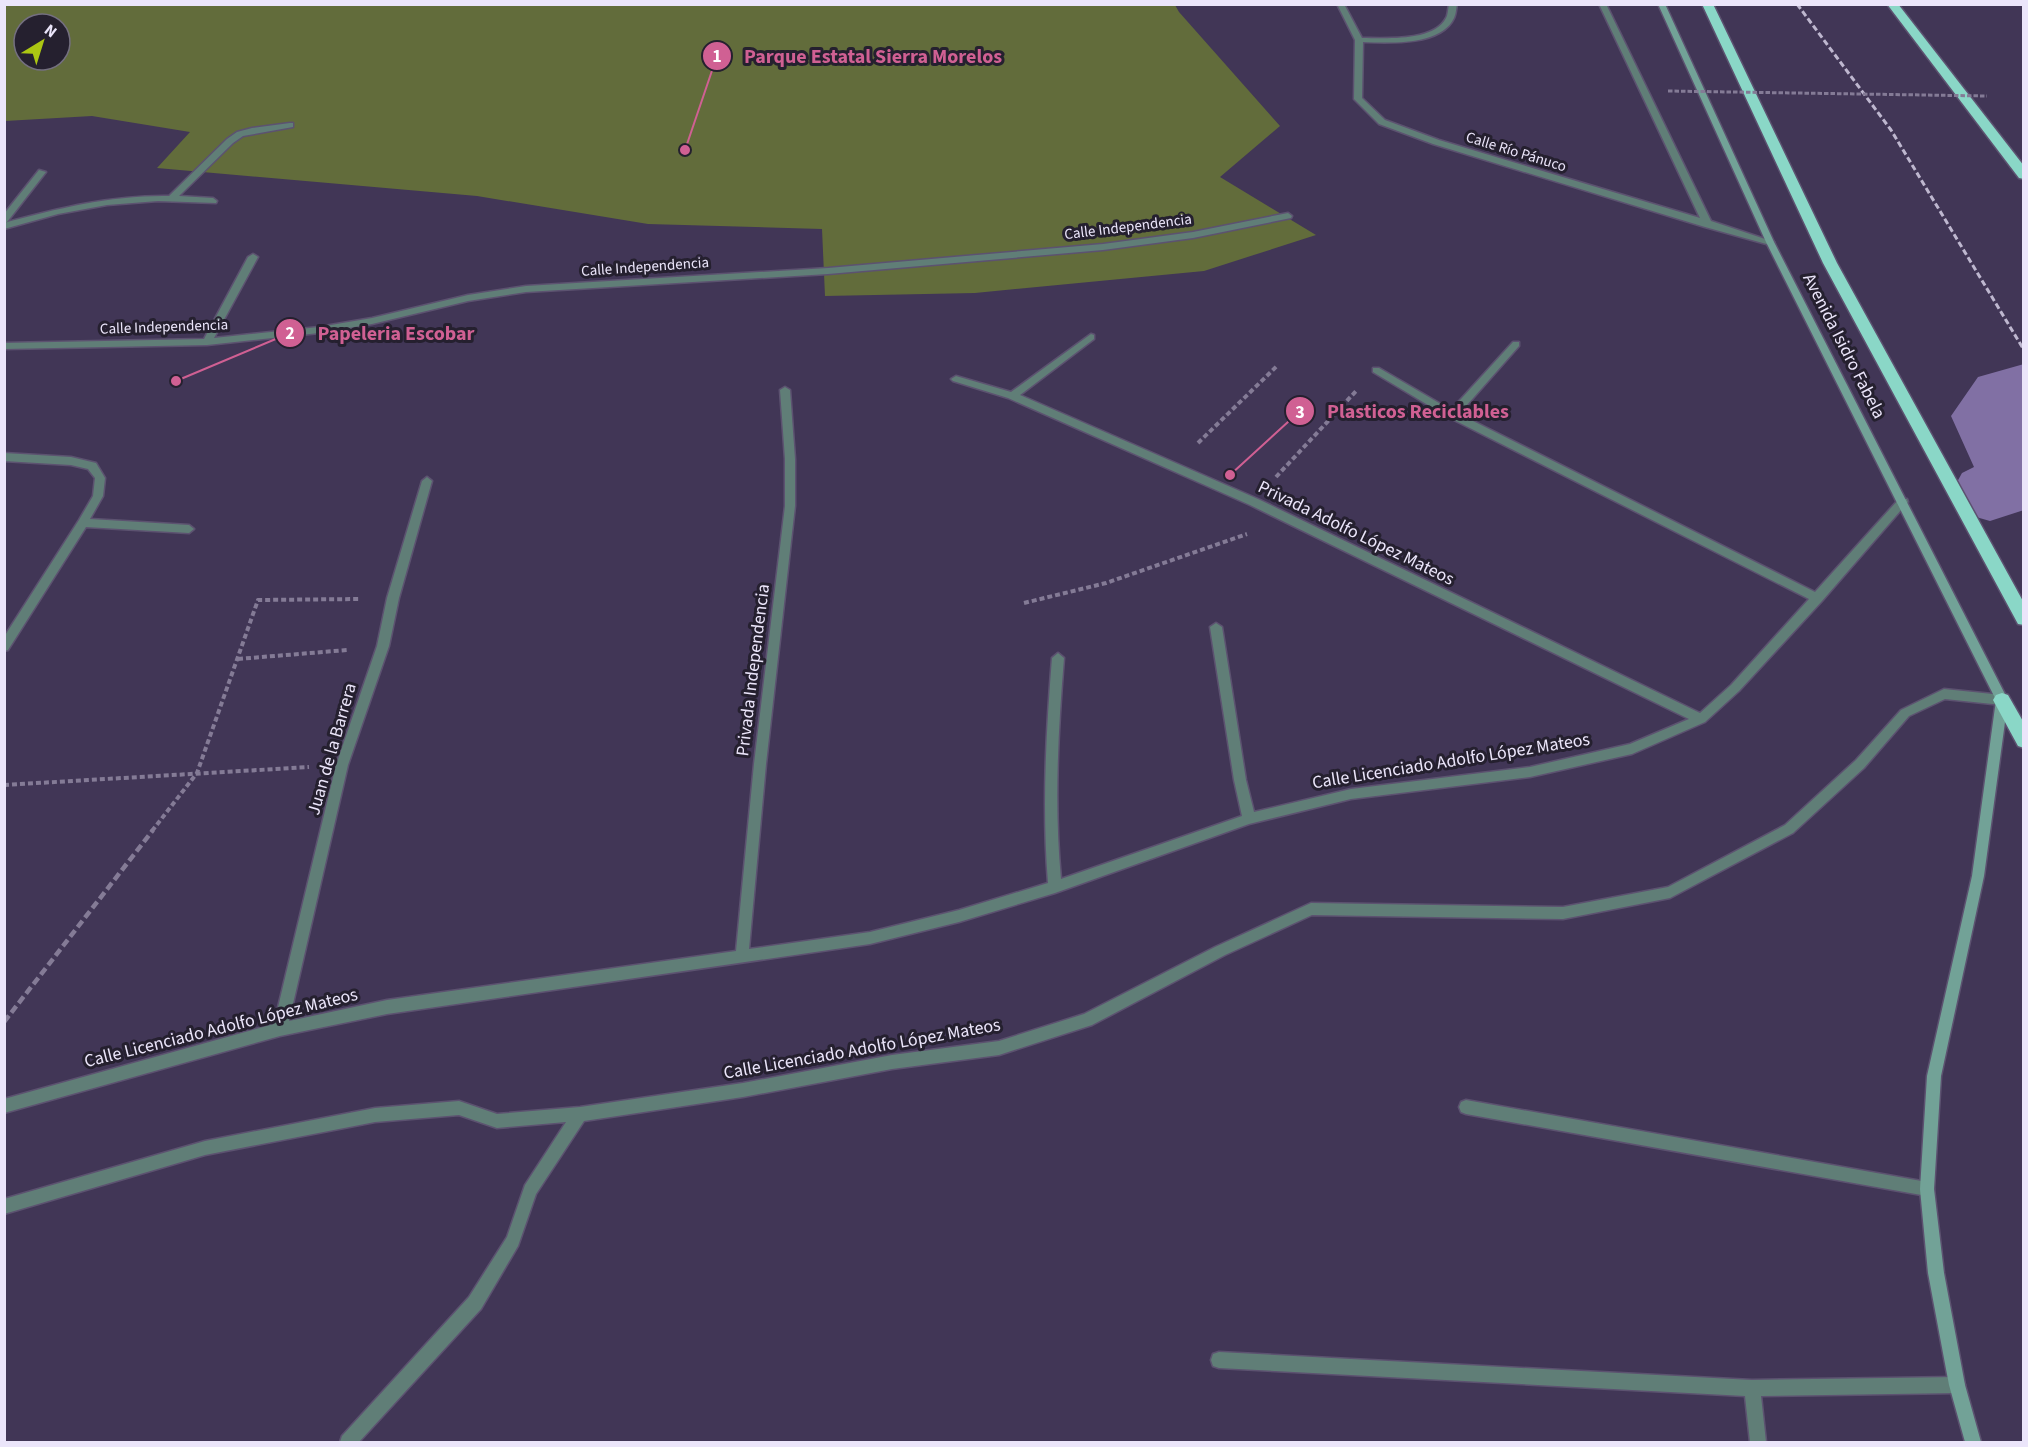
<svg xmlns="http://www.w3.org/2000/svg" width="2028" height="1447" viewBox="0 0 2028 1447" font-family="'Source Sans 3',sans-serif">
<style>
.green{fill:#626c3b;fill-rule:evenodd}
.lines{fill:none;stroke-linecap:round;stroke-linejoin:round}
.river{fill:#8170a4;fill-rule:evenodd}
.lane-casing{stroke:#5c5270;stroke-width:3}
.street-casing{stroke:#5c5270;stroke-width:3}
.secondary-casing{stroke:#5c5270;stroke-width:3}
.highway-casing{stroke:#5c5270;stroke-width:3}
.path-far1{stroke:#847b96;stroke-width:4;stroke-dasharray:5 3;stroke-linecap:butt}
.path{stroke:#847b96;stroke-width:4.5;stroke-dasharray:8 4;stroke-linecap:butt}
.lane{fill:#607e77;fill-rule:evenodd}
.street{fill:#607e77;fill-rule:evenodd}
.secondary{fill:#72a297;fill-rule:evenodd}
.highway{fill:#8ad7c7;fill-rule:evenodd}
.rail{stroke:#beb7cf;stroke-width:3;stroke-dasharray:6 3;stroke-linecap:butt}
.path-bridge{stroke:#847b96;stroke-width:3;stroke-dasharray:4.5 2;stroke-linecap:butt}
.labels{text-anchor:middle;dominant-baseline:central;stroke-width:6;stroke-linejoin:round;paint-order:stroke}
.far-street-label{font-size:15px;fill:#ebe5fa;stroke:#25202f}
.street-label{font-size:18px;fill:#ebe5fa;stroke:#25202f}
.leader{fill:none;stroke:#d06093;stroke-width:2}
.callout-dot{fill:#d06093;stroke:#25202f;stroke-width:2}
.mark-label{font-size:18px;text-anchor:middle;font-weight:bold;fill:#fff}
.callout-label{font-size:20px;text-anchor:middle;font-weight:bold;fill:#d06093;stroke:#25202f;stroke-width:6;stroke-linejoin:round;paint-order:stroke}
</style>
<rect width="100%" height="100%" fill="#413656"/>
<path class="green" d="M5 5H1175L1179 12 1280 126 1220 177 1316 235 1204 271 975 293 825 296 822 229 648 224 477 196 157 168 190 132 92 116 5 121ZM24 24H60V60H24Z"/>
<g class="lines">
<polygon class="river" points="2024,364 2024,510 1990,521 1962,513 1951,493 1962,473 1974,467 1951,416 1978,377"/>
<g class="lane-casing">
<g id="lane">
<polygon points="1466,1100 1927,1182 1932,1184 1934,1189 1932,1194 1927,1196 1466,1114 1461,1112 1459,1107 1461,1102"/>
<polygon points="1219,1352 1752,1380 1957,1377 1963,1379 1965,1385 1963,1391 1957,1393 1761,1396 1766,1442 1750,1442 1745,1396 1219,1368 1213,1366 1211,1360 1213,1354"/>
</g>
</g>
<g class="street-casing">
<g id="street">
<path d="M1337 4H1344L1362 38C1384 38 1434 42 1446 18 1448 15 1448 9 1449 4H1457C1456 9 1456 14 1454 18 1441 46 1389 43 1363 42L1362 98 1385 120 1439 140 1700 218 1599 4H1606L1711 221 1774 242 1770 245 1705 227 1433 144 1379 124 1354 99 1355 40Z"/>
<path d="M290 123H293V127L243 136 233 143 179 196 213 198 217 201 216 203 158 201 107 205 58 214 4 229V223C59 208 113 195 169 196L227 139 237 132 252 128Z"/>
<polygon points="39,170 46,172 7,222 4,223 4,214"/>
<polygon points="1288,213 1292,216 1291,218 1193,238 1103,250 828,274 526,292 468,301 372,324 319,333 207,345 4,349 4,343 204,339 248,257 253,254 258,257 214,338 319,327 372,318 468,295 526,286 828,268 1103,244 1193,232"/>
<path d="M1091 334 1094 335V339L1020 395 1258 499 1700 713 1731 685 1809 599 1448 417 1373 372V368H1379L1451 410 1513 342H1519V346L1459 414 1815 592 1899 499H1907L1908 502 1822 601 1739 691 1705 722 1632 754 1530 777 1351 799 1249 824 1055 893 959 922 870 944 387 1014 280 1036 4 1113V1099L274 1024 336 765 377 646 387 598 422 481 427 477 432 481 399 598 389 646 348 765 289 1021 387 1000 736 951 754 764 785 506V459L780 390 785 387 790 390 795 459V506L766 764 749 949 870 932 959 910 1048 883C1042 808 1046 733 1052 658L1058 653 1064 658C1058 732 1054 805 1061 879L1242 816 1234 780 1210 627 1216 623 1222 627 1246 780 1254 812 1351 789 1530 767 1630 744 1689 719 1250 505 1008 398 953 381 951 379 956 376 1011 392Z"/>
<polygon points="4,453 71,457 96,463 105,478 103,496 90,519 189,525 194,529 189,533 86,527 8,650 4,651 4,637 79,520 93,496 95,478 88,469 71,465 4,461"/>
<polygon points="1944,689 2002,695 2006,697 2008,700 2006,703 2002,705 1945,699 1909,716 1864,768 1793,833 1670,898 1563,919 1312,915 1225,955 1092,1025 999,1055 892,1069 743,1097 584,1121 536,1194 518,1246 481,1309 359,1442 340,1442 342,1436 469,1297 507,1237 525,1185 566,1122 497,1128 459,1115 375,1122 205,1155 4,1214 4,1199 205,1141 375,1108 459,1101 497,1114 580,1107 743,1083 892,1055 999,1041 1084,1014 1215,947 1311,903 1563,907 1668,887 1785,825 1856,760 1901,710"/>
</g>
</g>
<g class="secondary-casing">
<polygon id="secondary" points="1658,4 1665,4 1774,242 2008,700 1984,876 1941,1076 1934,1189 1944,1273 1965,1385 1981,1442 1965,1442 1949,1385 1928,1273 1920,1189 1927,1076 1972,876 1996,700 1766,242"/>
</g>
<g class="highway-casing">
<g id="highway">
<polygon points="1702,4 1713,4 1837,263 2024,603 2024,625 2018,624 1823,263"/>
<polygon points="1887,4 1898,4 2024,166 2024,179 2019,178"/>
<polygon points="2002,693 2008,695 2024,723 2024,748 2018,746 1993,700 1996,695"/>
</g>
</g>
<g class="path-far1">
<polyline points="1198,443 1277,366"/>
<polyline points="1276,477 1357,390"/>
<polyline points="1024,603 1106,583 1247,534"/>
<polyline points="238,659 347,650"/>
<polyline points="4,785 309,767"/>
<polyline points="152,831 197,773 258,600 359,599"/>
</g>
<polyline class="path" points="4,1022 153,830"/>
<use href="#lane" class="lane"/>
<use href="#street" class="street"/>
<use href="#secondary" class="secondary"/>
<use href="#highway" class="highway"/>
<polyline class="rail" points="1797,4 1891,130 2024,350"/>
<polyline class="path-bridge" points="1668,91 1987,96"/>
</g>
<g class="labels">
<g class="far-street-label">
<text transform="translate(1516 152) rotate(17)">Calle Río Pánuco</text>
<text transform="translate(1128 227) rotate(-7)">Calle Independencia</text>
<text transform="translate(645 267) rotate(-4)">Calle Independencia</text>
<text transform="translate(164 327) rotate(-2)">Calle Independencia</text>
</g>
<g class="street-label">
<text transform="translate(1844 346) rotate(63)">Avenida Isidro Fabela</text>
<text transform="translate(1356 533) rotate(26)">Privada Adolfo López Mateos</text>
<text transform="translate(753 670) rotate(-83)">Privada Independencia</text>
<text transform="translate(332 749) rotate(-74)">Juan de la Barrera</text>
<text transform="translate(1451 761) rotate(-9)">Calle Licenciado Adolfo López Mateos</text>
<text transform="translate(221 1028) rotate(-14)">Calle Licenciado Adolfo López Mateos</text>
<text transform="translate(862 1049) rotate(-10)">Calle Licenciado Adolfo López Mateos</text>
</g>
</g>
<path class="leader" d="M685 150L717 56M176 381L290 333M1230 475L1300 411"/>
<g class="callout-dot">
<circle cx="685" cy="150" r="6"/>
<circle cx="176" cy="381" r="6"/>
<circle cx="1230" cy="475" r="6"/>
<circle cx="717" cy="56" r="15"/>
<circle cx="290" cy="333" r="15"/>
<circle cx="1300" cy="411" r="15"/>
</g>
<g class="mark-label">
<text x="717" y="62">1</text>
<text x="290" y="339">2</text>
<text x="1300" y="418">3</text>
</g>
<g class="callout-label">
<text x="873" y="63">Parque Estatal Sierra Morelos</text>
<text x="396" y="340">Papeleria Escobar</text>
<text x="1418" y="418">Plasticos Reciclables</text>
</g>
<rect width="2028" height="1447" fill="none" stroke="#ebe5fa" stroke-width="12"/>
<g transform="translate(42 42) rotate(38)"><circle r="28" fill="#25202f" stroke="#746f80" stroke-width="1.5"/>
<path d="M0-4.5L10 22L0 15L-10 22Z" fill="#acc613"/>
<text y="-9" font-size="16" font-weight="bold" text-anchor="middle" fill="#ebe5fa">N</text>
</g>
</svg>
